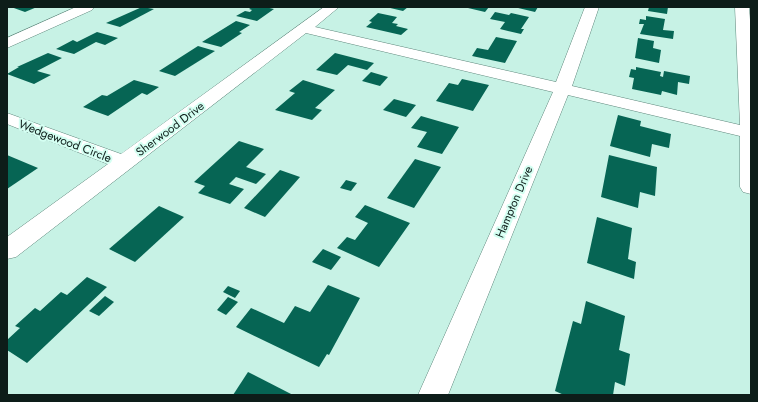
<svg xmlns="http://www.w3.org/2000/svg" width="758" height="402" viewBox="0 0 758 402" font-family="Jost,sans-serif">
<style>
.building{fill:#066554}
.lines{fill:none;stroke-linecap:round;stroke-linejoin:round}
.street-casing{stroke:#5f877c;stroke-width:1}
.street{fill:#fff;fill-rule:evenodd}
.labels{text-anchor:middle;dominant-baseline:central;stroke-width:4;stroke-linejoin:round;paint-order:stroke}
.street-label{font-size:12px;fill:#0d1d19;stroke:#d4fff2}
</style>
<rect width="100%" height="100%" fill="#c7f2e5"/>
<g class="building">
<polygon points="11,7 37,7 25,12"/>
<polygon points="142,7 154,9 120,27 106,23"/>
<polygon points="252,7 265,7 274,9 257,21 236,16 245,11 250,12 252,10 249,9"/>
<polygon points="386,7 408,7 403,11"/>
<polygon points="469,7 489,7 485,12 468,8"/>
<polygon points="514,7 538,7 535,12"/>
<polygon points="649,7 668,7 667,14 648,11"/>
<polygon points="495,12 509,15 511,13 529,17 521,29 524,29 521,34 500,29 505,22 490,19"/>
<polygon points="378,13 397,17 392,23 398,24 396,26 408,29 401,35 366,27 372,22 369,21"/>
<polygon points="646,16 665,19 663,30 674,31 673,39 640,34 644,24 639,24 640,19 646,20"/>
<polygon points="236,21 250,25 239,32 242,33 221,47 202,42"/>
<polygon points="97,32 118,38 105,45 96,42 74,54 56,49 73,40 77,42"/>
<polygon points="496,37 517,41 505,63 472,56 477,48 488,50"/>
<polygon points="638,38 654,41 653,48 661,50 659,63 635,58"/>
<polygon points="198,46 215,51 175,76 159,71"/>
<polygon points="48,53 62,58 37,71 51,75 34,84 7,74 19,67 17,67"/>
<polygon points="335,53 374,63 367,70 348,65 337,75 316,70"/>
<polygon points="636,67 661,72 660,76 663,77 664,71 690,76 689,84 678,82 677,95 662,91 661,95 632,89 634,78 629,77 631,69 636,70"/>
<polygon points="371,72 388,77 380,86 362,81"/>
<polygon points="462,79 489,85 473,111 436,101 449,83 458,85"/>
<polygon points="134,80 159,87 147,95 142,93 108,116 83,107 102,95 107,96"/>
<polygon points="303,80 335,90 315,108 322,110 312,120 275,110 295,93 289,91"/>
<polygon points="394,99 416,105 406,117 383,110"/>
<polygon points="618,115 641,121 640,126 671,134 669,148 652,144 650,157 610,146"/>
<polygon points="421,116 459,127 442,154 417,147 427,132 411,128"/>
<polygon points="239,141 264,149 246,167 266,174 256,184 236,177 229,184 244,189 230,204 198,193 205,186 194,182"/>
<polygon points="7,155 38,168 7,189"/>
<polygon points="609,155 657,167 655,196 640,192 638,208 601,197"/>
<polygon points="415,159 441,167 414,208 387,198"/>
<polygon points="280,170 300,177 265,217 244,208"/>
<polygon points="346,180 357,183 351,191 340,188"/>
<polygon points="365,205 410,223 379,267 337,248 347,237 355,240 368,223 355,217"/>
<polygon points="159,206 184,217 135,262 109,249"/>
<polygon points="597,217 632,228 628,259 636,262 634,279 587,263"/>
<polygon points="323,249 341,257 331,270 312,262"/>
<polygon points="87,277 107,287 27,363 7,350 7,340 20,328 15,326 35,308 40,311 61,292 67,295"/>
<polygon points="328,285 360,298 329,355 327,354 319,367 236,327 251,308 284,323 295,306 310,312"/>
<polygon points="228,286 240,291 235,298 223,292"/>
<polygon points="105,296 114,302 99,316 89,311"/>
<polygon points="228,297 238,302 226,315 217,310"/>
<polygon points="586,301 625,316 619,350 630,354 625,386 615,382 613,395 564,395 555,391 573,321 581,324"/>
<polygon points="248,372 293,395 233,395"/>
</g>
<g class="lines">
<g class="street-casing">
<g id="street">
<polygon points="76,7 94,7 92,10 7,48 7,38"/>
<polygon points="324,7 339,7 315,27 556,82 585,7 599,7 572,86 740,125 735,7 749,7 751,33 751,194 743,192 740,187 740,136 568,95 448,395 418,395 553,92 306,33 16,257 7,259 7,237 108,164 7,124 7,113 121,154"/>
</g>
</g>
<use href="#street" class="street"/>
</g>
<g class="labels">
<g class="street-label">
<text transform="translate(170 129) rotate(-37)">Sherwood Drive</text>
<text transform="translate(65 141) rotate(21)">Wedgewood Circle</text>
<text transform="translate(514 202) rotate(-67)">Hampton Drive</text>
</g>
</g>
<rect width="758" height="402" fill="none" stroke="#0d1d19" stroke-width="16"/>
</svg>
